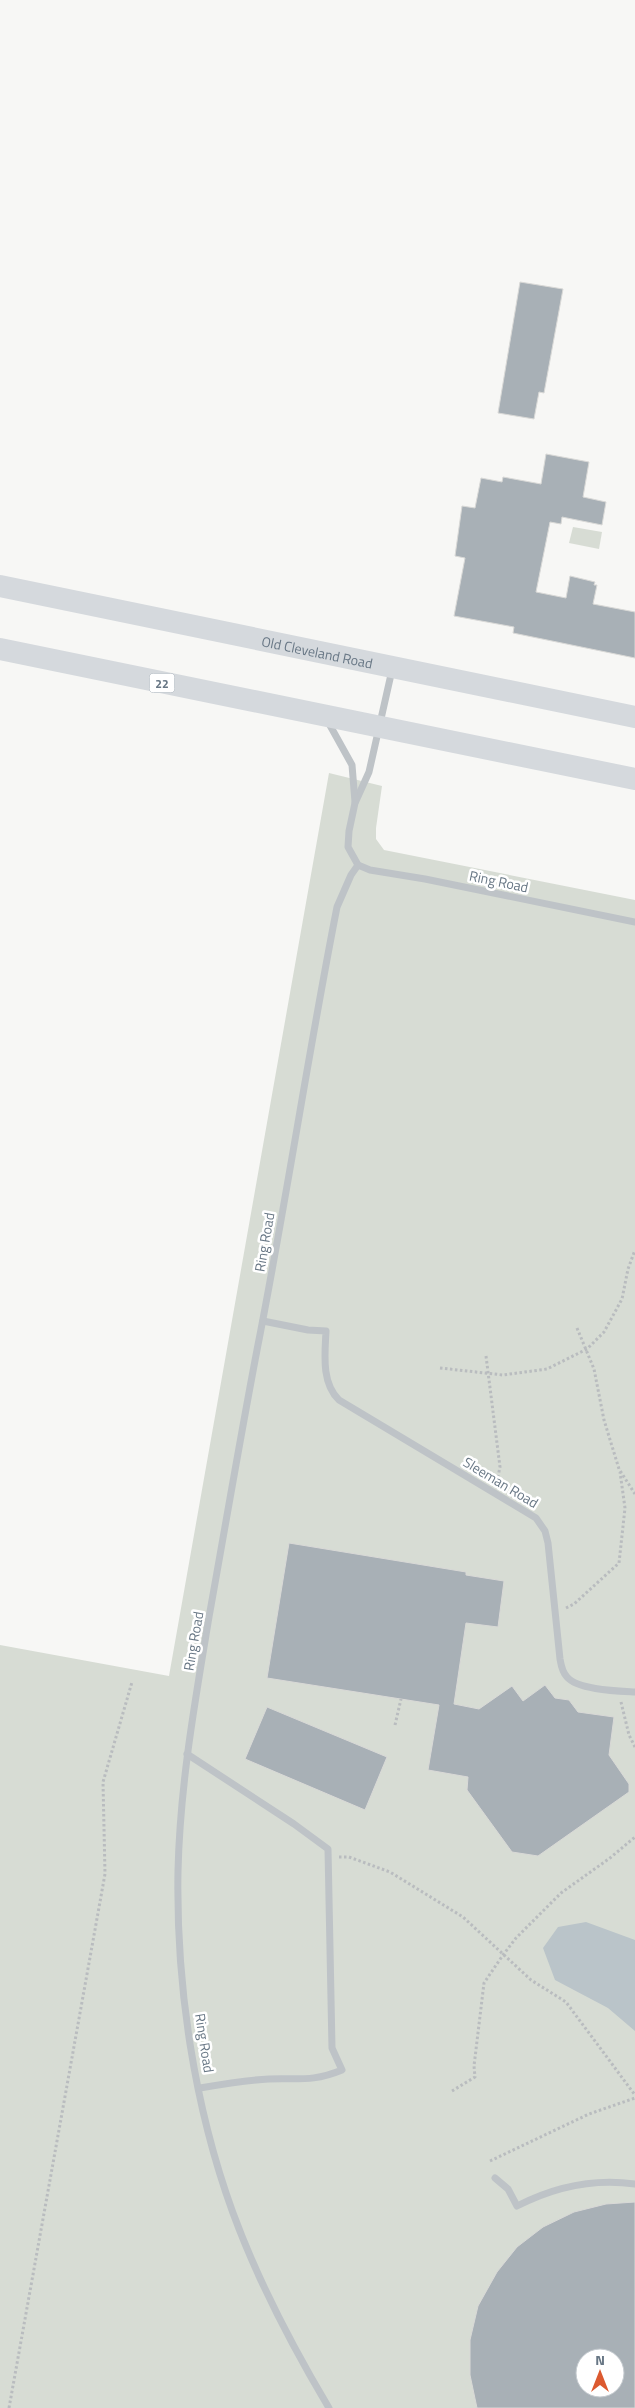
<svg xmlns="http://www.w3.org/2000/svg" width="635" height="2408" viewBox="0 0 635 2408" font-family="'Titillium Web',sans-serif">
<style>
.green{fill:#d7dcd4;fill-rule:evenodd}
.water{fill:#bac4c9}
.building{fill:#a8b0b6;stroke:#d9d9d7;fill-rule:evenodd}
.lines{fill:none;stroke-linecap:round;stroke-linejoin:round}
.path{stroke:#b9bcbf;stroke-width:3;stroke-dasharray:2.5 2.5;stroke-linecap:butt}
.service{stroke:#bec3c7;stroke-width:7}
.trunk{stroke:#d5d9dd;stroke-width:22}
.labels{text-anchor:middle;dominant-baseline:central;stroke-width:5;stroke-linejoin:round;paint-order:stroke}
.shield{fill:#fff;stroke:#95a0aa;stroke-width:1}
.shield-label{font-size:12px;font-weight:bold;fill:#687785}
.street-label{font-size:14px;fill:#687785;stroke:#fff}
</style>
<rect width="100%" height="100%" fill="#f7f7f5"/>
<g class="green">
<polygon points="573,527 602,532 599,549 569,543"/>
<path d="M329 773 382 786 376 828V839L384 850 635 900V2408H0V1645L169 1676ZM585 2358H615V2388H585Z"/>
</g>
<polygon class="water" points="586,1922 635,1940 635,2031 608,2008 555,1980 543,1948 558,1927"/>
<g class="building">
<polygon points="520,282 563,289 544,393 539,392 534,419 498,413"/>
<polygon points="546,454 589,462 583,497 606,502 602,525 562,517 561,524 550,522 536,592 566,598 570,576 595,582 594,585 597,585 593,604 635,612 635,658 513,633 514,627 454,616 465,558 455,556 462,506 475,508 481,478 502,482 503,477 541,484"/>
<polygon points="289,1543 466,1572 466,1575 504,1581 498,1627 466,1623 454,1704 479,1709 512,1686 523,1701 545,1685 555,1698 569,1700 578,1712 614,1717 609,1755 629,1784 629,1792 538,1856 512,1852 467,1790 468,1777 428,1770 439,1705 267,1678"/>
<polygon points="267,1707 387,1757 365,1810 245,1759"/>
<path d="M635 2202V2408H477L470 2375V2340L478 2306 497 2272 517 2247 543 2227 574 2212 606 2204ZM585 2358H615V2388H585Z"/>
</g>
<g class="lines">
<g class="path">
<polyline points="577,1328 594,1369 604,1420 619,1469 635,1494"/>
<polyline points="486,1356 500,1467 497,1481"/>
<polyline points="440,1368 503,1375 547,1369 587,1349 604,1332 622,1299 628,1269 635,1250"/>
<polyline points="566,1608 574,1604 619,1563 625,1508 620,1472"/>
<polyline points="621,1702 629,1735 635,1747"/>
<polyline points="395,1725 401,1699"/>
<polyline points="339,1857 349,1857 390,1872 463,1917 531,1980 566,2002 635,2095"/>
<polyline points="452,2091 475,2077 474,2066 484,1983 503,1955 516,1938 561,1893 610,1858 635,1837"/>
<polyline points="490,2161 589,2114 635,2098"/>
<polyline points="9,2408 105,1874 103,1782 132,1682"/>
</g>
<g class="service">
<polyline points="392,670 369,772 355,803 349,831 348,847 358,865 370,870 425,879 635,922"/>
<polyline points="327,720 352,765 355,802"/>
<path d="M263 1321 308 1330 326 1331C325 1353 321 1383 339 1400L536 1518 545 1531 548 1543 560 1659C561 1665 562 1672 567 1677 578 1690 618 1691 635 1692"/>
<path d="M187 1754 294 1824 328 1849 332 2048 342 2070C313 2082 299 2078 269 2079 246 2080 223 2084 200 2088"/>
<path d="M495 2178 508 2189 517 2206C554 2187 593 2178 635 2184"/>
<path d="M329 2408C292 2346 258 2281 233 2213 194 2106 176 1985 178 1871 180 1785 195 1701 209 1617 225 1528 240 1439 257 1350 286 1203 308 1054 337 907L351 875 358 865"/>
</g>
<g class="trunk">
<path id="s1" d="M0 586 635 717"/>
<polyline points="0,649 635,779"/>
</g>
</g>
<g class="labels">
<rect class="shield" x="149.5" y="673.5" width="25" height="19" rx="4"/>
<g class="shield-label">
<text x="162" y="683">22</text>
</g>
<g class="street-label">
<text stroke="none"><textPath href="#s1" startOffset="324">Old Cleveland Road</textPath></text>
<text transform="translate(499 881) rotate(12)">Ring Road</text>
<text transform="translate(264 1242) rotate(-80)">Ring Road</text>
<text transform="translate(501 1482) rotate(31)">Sleeman Road</text>
<text transform="translate(193 1641) rotate(-80)">Ring Road</text>
<text transform="translate(205 2043) rotate(81)">Ring Road</text>
</g>
</g>
<g transform="translate(600 2373)"><circle r="24" fill="#ffffff" stroke="#c3c9ce"/>
<path d="M0-4L9 19L0 12L-9 19Z" fill="#dc5a30"/>
<text y="-8" font-size="14" font-weight="bold" text-anchor="middle" fill="#687785">N</text>
</g>
</svg>
